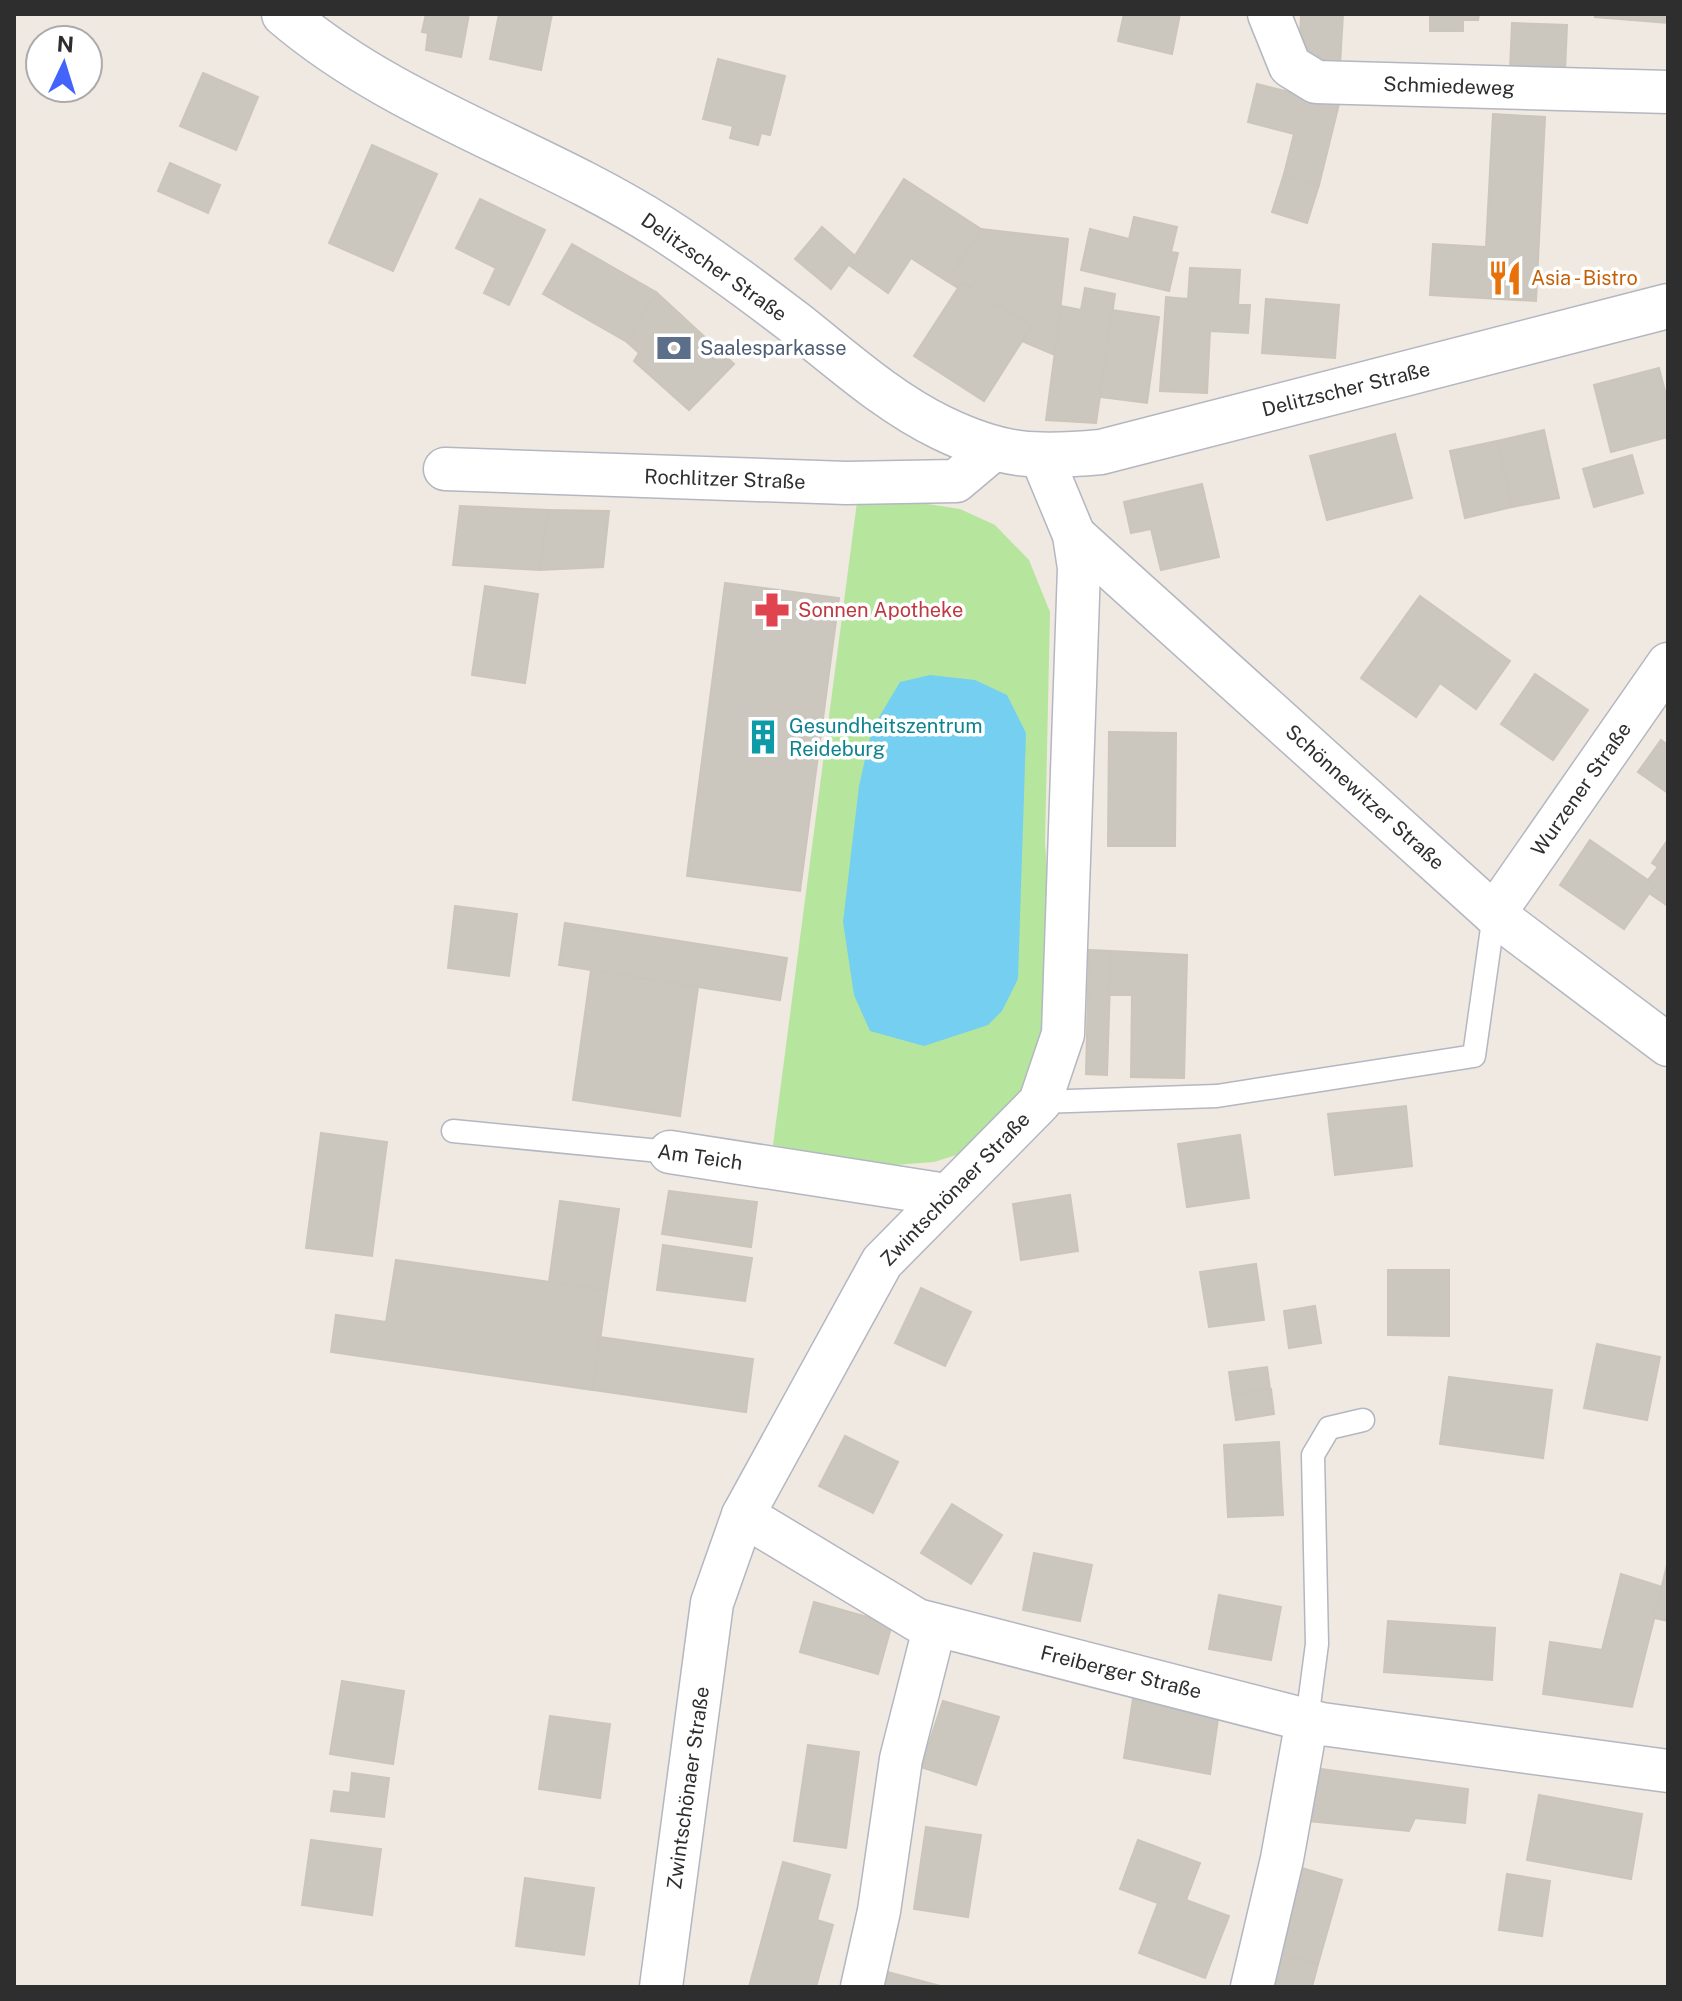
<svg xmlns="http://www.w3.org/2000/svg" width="1682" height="2001" viewBox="0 0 1682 2001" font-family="'Public Sans',sans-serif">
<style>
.green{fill:#b6e59e}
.water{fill:#75cff0}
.building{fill:#cbc7bf;stroke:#cbc5ba;stroke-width:2}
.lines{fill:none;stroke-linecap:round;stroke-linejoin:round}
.lane-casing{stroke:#b4b7c1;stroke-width:25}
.street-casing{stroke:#b4b7c1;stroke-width:45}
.secondary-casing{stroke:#b4b7c1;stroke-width:47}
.lane{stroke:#fff;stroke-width:22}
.street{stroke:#fff;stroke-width:42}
.secondary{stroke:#fff;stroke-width:44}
.labels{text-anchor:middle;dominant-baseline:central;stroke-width:7;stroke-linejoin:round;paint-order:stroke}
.street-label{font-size:20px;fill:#2e2e2e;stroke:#fff}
.food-label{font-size:20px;fill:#c56008;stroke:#fff;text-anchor:start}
.service-label{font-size:20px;fill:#4e5e75;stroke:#fff;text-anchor:start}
.health-label{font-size:20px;fill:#be3a42;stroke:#fff;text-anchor:start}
.culture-label{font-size:20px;fill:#0d838f;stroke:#fff;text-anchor:start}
</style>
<rect width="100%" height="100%" fill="#efe9e1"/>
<polygon class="green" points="857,502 915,502 960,509 995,525 1029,560 1050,612 1045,843 1056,999 1033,1075 1001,1125 969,1151 934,1162 882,1166 773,1145"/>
<polygon class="water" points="930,675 975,680 1007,695 1026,733 1018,979 1002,1011 988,1025 924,1046 870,1031 854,995 843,922 859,786 872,729 900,682"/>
<g class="building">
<polygon points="426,14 469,14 461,57 426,50 428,33 422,32"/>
<polygon points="499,14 552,14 541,70 490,59"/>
<polygon points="1124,14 1180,14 1172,54 1118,41"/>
<polygon points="1301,14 1343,14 1340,65 1299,62"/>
<polygon points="1430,14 1479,14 1478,20 1463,20 1463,31 1430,31"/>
<polygon points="1595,14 1668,14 1668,23 1595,17"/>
<polygon points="1512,23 1567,25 1565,71 1510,70"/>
<polygon points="718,59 785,76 770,135 761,133 758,145 730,138 733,126 703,119"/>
<polygon points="203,73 258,97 236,150 180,126"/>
<polygon points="1257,84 1339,104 1319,185 1284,174 1294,134 1248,122"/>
<polygon points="1493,114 1545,117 1536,301 1430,295 1433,244 1486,247"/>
<polygon points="372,145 437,174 393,271 329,243"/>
<polygon points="170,163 220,185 208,213 158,191"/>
<polygon points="1284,174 1319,185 1307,223 1272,212"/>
<polygon points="904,179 981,229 947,281 911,258 888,293 849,265"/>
<polygon points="480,199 545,230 509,305 484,293 496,268 456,248"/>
<polygon points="1134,217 1177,227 1171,252 1178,253 1169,291 1081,270 1090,229 1129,239"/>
<polygon points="822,227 855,256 831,289 795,259"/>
<polygon points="981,229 1068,239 1055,355 1022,341 1031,327 962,282 958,288 947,281"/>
<polygon points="572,244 656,292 627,342 543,294"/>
<polygon points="1190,268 1240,270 1238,305 1250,305 1248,333 1210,331 1207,393 1160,391 1166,297 1188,299"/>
<polygon points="962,282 1031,327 984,401 914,356"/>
<polygon points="1085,288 1115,294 1096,423 1046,420 1061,306 1081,310"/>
<polygon points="656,292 734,364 689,410 634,361 639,353 627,342"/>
<polygon points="1266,299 1339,305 1335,358 1262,353"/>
<polygon points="1112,310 1159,317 1147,403 1100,397"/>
<polygon points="1659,368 1668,403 1668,437 1611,452 1594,385"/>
<polygon points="1544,430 1559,498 1512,507 1497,441"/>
<polygon points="1395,434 1412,498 1327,520 1310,456"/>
<polygon points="1497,441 1512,507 1465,518 1450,451"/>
<polygon points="1632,455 1643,493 1594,507 1583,469"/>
<polygon points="1202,484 1219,557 1161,570 1151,529 1131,533 1124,502"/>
<polygon points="460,506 548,510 540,570 453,565"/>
<polygon points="548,510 609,511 603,567 540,570"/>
<polygon points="725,583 839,598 800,891 687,876"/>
<polygon points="485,586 538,594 525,683 472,675"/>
<polygon points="1420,596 1510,661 1476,709 1440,683 1416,717 1361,678"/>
<polygon points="1535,674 1588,710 1553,760 1501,724"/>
<polygon points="1109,732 1176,733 1175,846 1108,846"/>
<polygon points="1661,740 1668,745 1668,793 1638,772"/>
<polygon points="1590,840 1655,885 1624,929 1560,885"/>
<polygon points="1667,841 1668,841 1668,906 1649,893 1655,885 1648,880 1658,867 1652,863"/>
<polygon points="455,906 517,914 509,976 448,968"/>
<polygon points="565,923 787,958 780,1000 559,965"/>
<polygon points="1089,950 1111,951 1107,1075 1086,1074"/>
<polygon points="1111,951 1187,955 1184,1078 1131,1077 1132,995 1109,995"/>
<polygon points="591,970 698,987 680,1116 573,1100"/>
<polygon points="1406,1106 1412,1166 1335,1175 1328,1114"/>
<polygon points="321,1133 387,1142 372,1256 306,1248"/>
<polygon points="1240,1135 1249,1198 1187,1207 1178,1144"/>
<polygon points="669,1191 757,1202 751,1247 662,1234"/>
<polygon points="1070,1195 1078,1251 1021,1260 1013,1204"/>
<polygon points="560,1201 619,1209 607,1290 549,1282"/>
<polygon points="663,1245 752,1258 745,1301 657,1290"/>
<polygon points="396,1260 607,1290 593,1390 331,1352 336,1315 386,1322"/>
<polygon points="1256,1264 1264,1320 1209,1327 1200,1272"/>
<polygon points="1388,1270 1449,1270 1449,1336 1388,1335"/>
<polygon points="921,1288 971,1312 945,1366 895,1343"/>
<polygon points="1315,1306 1321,1343 1289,1348 1284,1311"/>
<polygon points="600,1337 753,1359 746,1412 593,1390"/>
<polygon points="1597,1344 1660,1357 1647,1420 1584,1408"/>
<polygon points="1267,1367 1270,1389 1232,1394 1229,1372"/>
<polygon points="1449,1377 1552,1390 1543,1458 1440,1444"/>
<polygon points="1271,1389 1274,1414 1236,1420 1232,1394"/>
<polygon points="845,1436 898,1462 873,1513 819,1486"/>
<polygon points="1279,1442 1283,1515 1228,1517 1224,1445"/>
<polygon points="952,1504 1002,1535 971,1584 921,1553"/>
<polygon points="1034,1553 1092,1565 1080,1621 1023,1610"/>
<polygon points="1668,1561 1668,1621 1654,1618"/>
<polygon points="1621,1574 1662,1587 1632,1707 1543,1694 1550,1642 1602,1650"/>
<polygon points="1219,1595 1281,1607 1271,1660 1209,1649"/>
<polygon points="814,1602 892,1624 878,1674 800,1652"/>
<polygon points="1388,1621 1495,1628 1492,1680 1384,1672"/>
<polygon points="342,1681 404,1691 393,1764 330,1754"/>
<polygon points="1133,1699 1219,1712 1210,1774 1124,1758"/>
<polygon points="943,1701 999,1717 976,1785 921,1767"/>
<polygon points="550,1716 610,1724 600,1798 539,1789"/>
<polygon points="808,1745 859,1752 846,1848 794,1841"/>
<polygon points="1299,1766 1468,1789 1465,1823 1415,1818 1409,1831 1298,1820"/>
<polygon points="352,1773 389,1778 384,1817 331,1811 334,1791 350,1793"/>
<polygon points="1539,1795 1642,1814 1631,1879 1527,1860"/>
<polygon points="926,1827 981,1835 968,1917 914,1909"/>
<polygon points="311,1840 381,1849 372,1915 302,1905"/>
<polygon points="1138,1840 1200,1863 1186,1900 1229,1916 1205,1978 1139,1953 1158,1903 1120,1889"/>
<polygon points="783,1862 830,1875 817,1920 833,1925 816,1987 749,1987"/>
<polygon points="1295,1866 1342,1880 1318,1964 1269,1952"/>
<polygon points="1507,1874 1550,1881 1542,1936 1499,1930"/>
<polygon points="525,1878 594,1888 584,1955 516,1946"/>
<polygon points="1269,1952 1318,1964 1312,1987 1261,1987"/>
<polygon points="880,1970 944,1987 876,1987"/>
</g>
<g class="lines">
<g class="lane-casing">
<g id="lane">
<polyline points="1040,1102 1217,1096 1474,1056 1494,914"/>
<polyline points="453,1131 670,1152"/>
<polyline points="1307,1720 1317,1644 1313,1455 1329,1428 1363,1420"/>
</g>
</g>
<g class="street-casing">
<g id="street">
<polyline points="1269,14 1290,66 1316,82 1668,92"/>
<polyline points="445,469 846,483 956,481 994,449"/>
<polyline points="1074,535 1494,914 1668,1045"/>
<polyline points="1494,914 1668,664"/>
<polyline points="670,1152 946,1195"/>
<polyline points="743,1515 917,1620 1322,1724 1668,1771"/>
<polyline points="661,1987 712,1603 743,1515 882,1262 1040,1102 1063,1034 1079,568 1074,535 1042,458"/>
<polyline points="862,1987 879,1911 901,1759 935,1625"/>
<polyline points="1252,1987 1282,1859 1307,1720"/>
</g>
</g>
<g class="secondary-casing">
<path id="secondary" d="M284 14C395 109 540 150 662 228 707 257 752 290 795 323 842 360 888 402 942 428 1002 457 1036 458 1101 452L1668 306"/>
</g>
<use href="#lane" class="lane"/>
<use href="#street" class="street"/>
<use href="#secondary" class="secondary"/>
</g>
<defs>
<g id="restaurant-bare" transform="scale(2.76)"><path d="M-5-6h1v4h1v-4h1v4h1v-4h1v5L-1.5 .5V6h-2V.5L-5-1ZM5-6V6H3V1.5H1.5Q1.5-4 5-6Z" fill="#e8710a" stroke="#fff" stroke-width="2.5" paint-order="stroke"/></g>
<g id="bank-bare" transform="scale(2.76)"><path d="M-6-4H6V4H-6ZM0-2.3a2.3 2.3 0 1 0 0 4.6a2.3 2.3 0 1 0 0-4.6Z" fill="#5c6f8a" stroke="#fff" stroke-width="2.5" paint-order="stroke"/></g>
<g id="pharmacy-bare" transform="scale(2.76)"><path d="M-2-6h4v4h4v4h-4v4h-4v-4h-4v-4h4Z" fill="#e0444e" stroke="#fff" stroke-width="2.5" paint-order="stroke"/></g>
<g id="building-bare" transform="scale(2.76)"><path d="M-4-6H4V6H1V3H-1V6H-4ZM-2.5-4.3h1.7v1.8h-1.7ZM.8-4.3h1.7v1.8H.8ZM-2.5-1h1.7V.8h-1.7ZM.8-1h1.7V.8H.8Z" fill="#0f9aa8" stroke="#fff" stroke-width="2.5" paint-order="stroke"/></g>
</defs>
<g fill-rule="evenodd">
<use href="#restaurant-bare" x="1505" y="278"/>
<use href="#bank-bare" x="674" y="348"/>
<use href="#pharmacy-bare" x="772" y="610"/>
<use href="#building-bare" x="763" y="737"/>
</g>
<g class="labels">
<g class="street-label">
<text transform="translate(1449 86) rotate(2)">Schmiedeweg</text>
<text transform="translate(714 267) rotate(35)">Delitzscher Straße</text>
<text transform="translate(1346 389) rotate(-14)">Delitzscher Straße</text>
<text transform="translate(725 479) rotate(2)">Rochlitzer Straße</text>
<text transform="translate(1581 789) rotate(-55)">Wurzener Straße</text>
<text transform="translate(1365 797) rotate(42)">Schönnewitzer Straße</text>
<text transform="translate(700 1157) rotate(8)">Am Teich</text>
<text transform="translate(955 1189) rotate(-46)">Zwintschönaer Straße</text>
<text transform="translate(1121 1672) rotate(14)">Freiberger Straße</text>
<text transform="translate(688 1788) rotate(-82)">Zwintschönaer Straße</text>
</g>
<g class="food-label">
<text x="1531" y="278">Asia - Bistro</text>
</g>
<g class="service-label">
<text x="700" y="348">Saalesparkasse</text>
</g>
<g class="health-label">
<text x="798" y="610">Sonnen Apotheke</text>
</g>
<g class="culture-label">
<text x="789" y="726">Gesundheitszentrum<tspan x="789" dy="23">Reideburg</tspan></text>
</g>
</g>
<rect width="1682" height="2001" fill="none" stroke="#2e2e2e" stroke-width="32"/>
<g transform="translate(64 64) rotate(4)"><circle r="38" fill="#ffffff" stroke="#ababab" stroke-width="2"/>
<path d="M0-6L14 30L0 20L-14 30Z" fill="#4264fb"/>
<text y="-12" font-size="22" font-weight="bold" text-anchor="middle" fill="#2e2e2e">N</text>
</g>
</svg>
